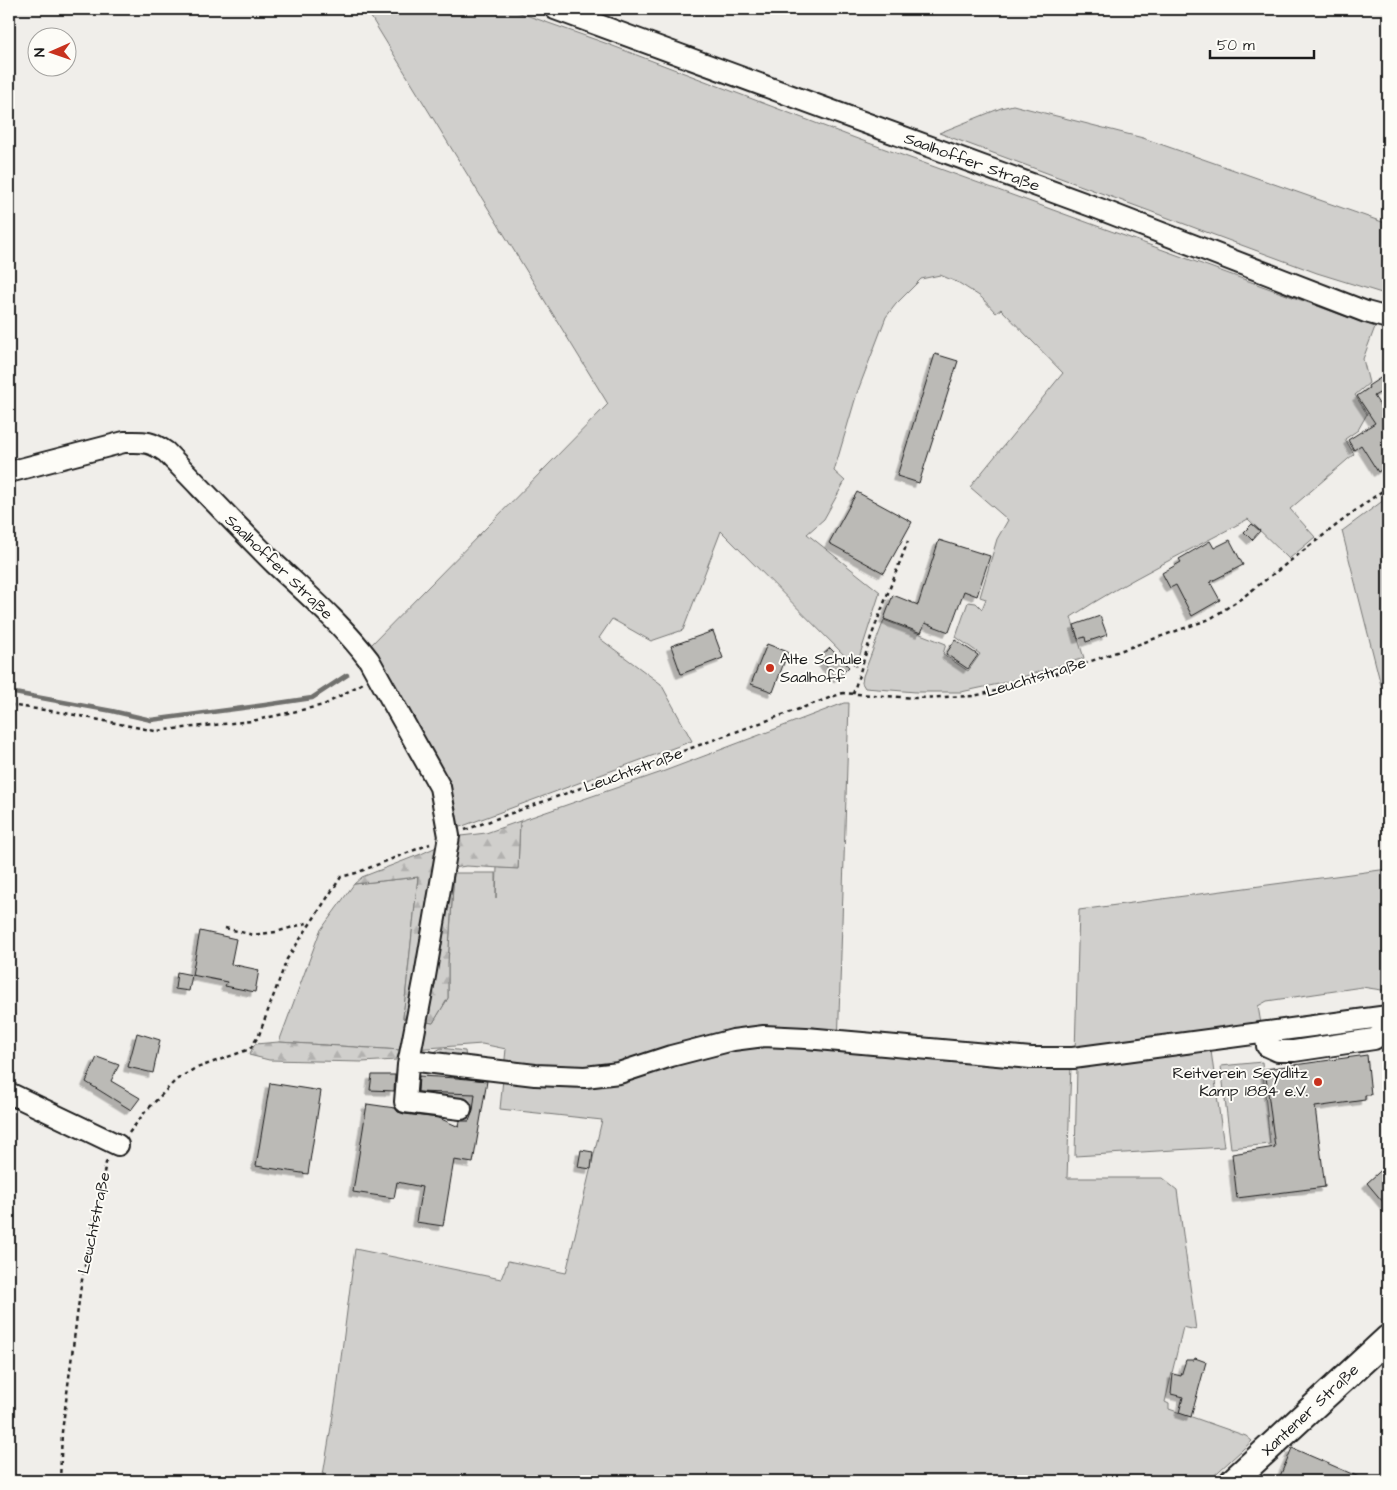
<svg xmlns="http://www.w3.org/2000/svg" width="1397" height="1490" viewBox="0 0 1397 1490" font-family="'Architects Daughter',sans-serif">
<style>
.grass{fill:#d0cfcc;stroke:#767674}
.forest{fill:url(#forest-firs);stroke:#767674}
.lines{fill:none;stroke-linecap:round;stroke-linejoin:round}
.stream{stroke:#706f6d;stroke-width:4.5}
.building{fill:#bbbab6;stroke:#1c1c1c;filter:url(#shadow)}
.minor-casing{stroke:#1c1c1c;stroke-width:24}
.major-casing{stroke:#1c1c1c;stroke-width:29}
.path{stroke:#1c1c1c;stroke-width:2.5;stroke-dasharray:4 4;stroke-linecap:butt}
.minor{stroke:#fdfcf7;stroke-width:20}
.major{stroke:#fdfcf7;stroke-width:25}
.poi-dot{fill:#c8321e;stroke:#fdfcf7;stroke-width:2}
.labels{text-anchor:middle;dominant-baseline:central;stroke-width:4;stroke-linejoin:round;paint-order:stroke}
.street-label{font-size:16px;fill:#1c1c1c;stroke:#fdfcf7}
.poi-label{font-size:16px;fill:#1c1c1c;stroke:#fdfcf7;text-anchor:start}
</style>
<defs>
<pattern id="forest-firs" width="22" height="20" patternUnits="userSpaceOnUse" patternTransform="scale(1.25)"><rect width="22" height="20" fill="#d0cfcc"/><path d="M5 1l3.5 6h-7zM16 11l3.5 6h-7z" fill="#b2b1af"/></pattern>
<filter id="shadow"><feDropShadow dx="-4.5" dy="4.5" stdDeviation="0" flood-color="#0004"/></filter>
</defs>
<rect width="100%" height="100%" fill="#f0eeea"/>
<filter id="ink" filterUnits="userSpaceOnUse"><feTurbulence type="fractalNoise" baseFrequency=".02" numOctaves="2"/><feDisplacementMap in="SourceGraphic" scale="10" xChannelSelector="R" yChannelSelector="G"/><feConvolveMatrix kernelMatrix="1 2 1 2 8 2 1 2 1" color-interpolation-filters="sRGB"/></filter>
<g filter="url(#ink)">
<g class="grass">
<path d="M366 9H509L605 43 855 138 1375 327 1363 359 1369 383 1355 395 1367 414 1358 430 1345 439 1354 454 1290 509 1315 537 1289 559 1248 519C1189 551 1127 580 1071 617L1084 658 1003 683 961 692H916L865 688 862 683 863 676 884 620 946 644 943 654 968 671 980 654 956 637 968 602 976 603 982 609 986 599 980 597 997 539 1008 520 970 487 1063 373 1001 309 996 313 981 297 959 283 940 275 921 279 896 304 886 317 857 393 834 471 845 481 824 519 807 534 880 592 856 667 721 531 683 630 651 641 612 619 599 638 661 684 692 741 460 827 454 826 367 649 608 404Z"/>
<polygon points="1013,105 1143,138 1388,224 1388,295 1317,273 1225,239 939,133 1001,108"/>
<polygon points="1388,497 1388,713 1342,531"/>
<polygon points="844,703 849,703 838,1047 1071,1066 1067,1178 1162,1178 1177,1190 1196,1330 1183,1327 1165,1402 1169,1404 1169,1409 1246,1436 1252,1441 1208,1481 322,1481 336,1397 355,1249 501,1279 508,1261 566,1273 602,1120 500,1109 506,1049 482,1044 400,1050 279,1042 320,931 354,884 418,877 403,1018 433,1023 448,998 448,963 454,873 496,873 496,898 497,867 502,868 518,868 520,821 662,772"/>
<polygon points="1388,869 1388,991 1362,987 1267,1001 1258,1006 1261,1024 1075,1053 1079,910"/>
<polygon points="1211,1051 1224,1147 1075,1156 1077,1067"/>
<polygon points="1262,1062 1270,1144 1231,1148 1221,1066"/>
</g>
<g class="forest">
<polygon points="520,821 518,869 466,866 454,868 448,963 448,998 433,1023 403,1018 418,877 354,884 362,877 421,854 461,836 486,833"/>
<polygon points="279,1042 400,1050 396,1060 362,1062 269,1060 249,1055 255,1044"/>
<polygon points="441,1048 465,1051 467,1066 421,1060"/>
</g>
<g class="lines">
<polyline class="stream" points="9,692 112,711 151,720 265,705 312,698 347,675"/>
</g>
<g class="building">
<polygon points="935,354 958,361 919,483 897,476"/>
<polygon points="1385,375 1388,381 1388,388 1374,396 1388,418 1388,465 1378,472 1361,445 1354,450 1348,440 1375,423 1357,396 1369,388 1368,386"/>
<polygon points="857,492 912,522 884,573 829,543"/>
<polygon points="1252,524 1260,531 1252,540 1244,532"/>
<polygon points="939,540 990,556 977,596 964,591 949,632 925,623 921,633 884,619 893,595 918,605"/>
<polygon points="1230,540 1243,565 1210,582 1220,600 1192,616 1176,585 1170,588 1162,573 1181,562 1179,559 1210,541 1214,548"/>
<polygon points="1100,616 1107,635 1086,642 1085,637 1078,639 1074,625"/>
<polygon points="713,631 723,658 681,674 671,646"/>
<polygon points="955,640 978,655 968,669 946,654"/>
<polygon points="767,644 788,652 773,692 751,684"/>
<polygon points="830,648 849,667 838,678 819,658"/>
<polygon points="200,931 236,939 231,964 259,970 255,992 225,986 227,982 192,975"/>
<polygon points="177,972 192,975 189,991 175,989"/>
<polygon points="137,1033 160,1040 153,1073 128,1067"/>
<polygon points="1367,1055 1371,1095 1365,1095 1365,1100 1315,1107 1325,1187 1237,1198 1232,1154 1275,1147 1265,1069"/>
<polygon points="97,1057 119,1065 111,1081 140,1098 131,1110 86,1082"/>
<polygon points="372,1075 395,1075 394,1091 370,1090"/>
<polygon points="419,1076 457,1078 487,1081 473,1163 454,1160 443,1226 416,1222 422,1187 397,1182 394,1198 353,1192 367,1104 395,1108 398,1112 404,1114 439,1118 459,1127 460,1121 469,1121 473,1111 475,1094 418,1092"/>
<polygon points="270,1083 321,1091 308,1174 256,1166"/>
<polygon points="581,1150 593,1152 591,1169 578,1167"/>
<polygon points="1388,1164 1388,1208 1367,1183"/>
<polygon points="1195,1358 1206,1362 1191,1417 1179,1413 1183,1397 1171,1394 1173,1374 1181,1376 1186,1360 1194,1360"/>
<polygon points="1292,1448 1320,1460 1368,1481 1278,1481"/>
</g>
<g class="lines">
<g class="minor-casing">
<g id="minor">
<polyline points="555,9 1097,208 1366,312 1388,318"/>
<path d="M9 472 124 442C143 442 149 440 166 452 202 489 238 527 275 564 307 594 342 624 369 660L440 787 449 836 425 976 408 1065 405 1102 461 1109"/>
<polyline points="1265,1033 1267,1046 1278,1051 1294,1051 1374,1039 1383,1033 1386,1016"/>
<polyline points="409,1060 535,1075 585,1077 619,1073 671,1056 733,1040 764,1036 806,1038 1031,1058 1073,1058 1388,1016"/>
<polyline points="9,1093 118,1145"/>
</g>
</g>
<g class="major-casing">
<polyline id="major" points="1233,1481 1388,1338"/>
</g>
<g class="path">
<polyline points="853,694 871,637 908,541"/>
<polyline points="9,705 65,713 155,731 252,721 324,705 363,683"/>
<polyline points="465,830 843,693 915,698 973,696 1010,688 1046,677 1210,619 1242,598 1364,504 1388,487"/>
<polyline points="225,928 253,935 276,932 310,922"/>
<polyline points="129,1133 145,1112 176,1080 194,1069 250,1049 259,1035 287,959 341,877 356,873 430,844"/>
<polyline points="60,1481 62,1432 81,1285 102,1182 106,1163 109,1159"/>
</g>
<use href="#minor" class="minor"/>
<use href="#major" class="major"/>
</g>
</g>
<g class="poi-dot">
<circle cx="770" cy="668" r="5"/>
<circle cx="1318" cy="1082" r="5"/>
</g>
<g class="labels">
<g class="street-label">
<text transform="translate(972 162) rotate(20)">Saalhoffer Straße</text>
<text transform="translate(279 567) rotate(44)">Saalhoffer Straße</text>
<text transform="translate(1036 677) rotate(-17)">Leuchtstraße</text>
<text transform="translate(633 770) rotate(-20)">Leuchtstraße</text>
<text transform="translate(94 1223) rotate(-78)">Leuchtstraße</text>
<text transform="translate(1310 1410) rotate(-43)">Xantener Straße</text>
</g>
<g class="poi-label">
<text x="780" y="659">Alte Schule<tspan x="780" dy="18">Saalhoff</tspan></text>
<text x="1308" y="1073" text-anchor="end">Reitverein Seydlitz<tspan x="1308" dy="18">Kamp 1884 e.V.</tspan></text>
</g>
</g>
<rect width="1397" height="1490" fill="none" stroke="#fdfcf7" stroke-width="30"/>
<rect x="15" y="15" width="1367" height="1460" fill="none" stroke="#1c1c1c" stroke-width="2" filter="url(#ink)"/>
<g transform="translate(52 52) rotate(268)"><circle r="24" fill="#fdfcf7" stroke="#a3a29f"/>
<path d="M0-4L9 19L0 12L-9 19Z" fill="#c8321e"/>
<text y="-8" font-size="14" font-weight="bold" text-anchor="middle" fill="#1c1c1c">N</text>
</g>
<path d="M1210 50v8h104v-8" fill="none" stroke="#1c1c1c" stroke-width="2.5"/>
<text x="1217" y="50" font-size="15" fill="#1c1c1c" stroke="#fdfcf7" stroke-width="4" paint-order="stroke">50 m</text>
</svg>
